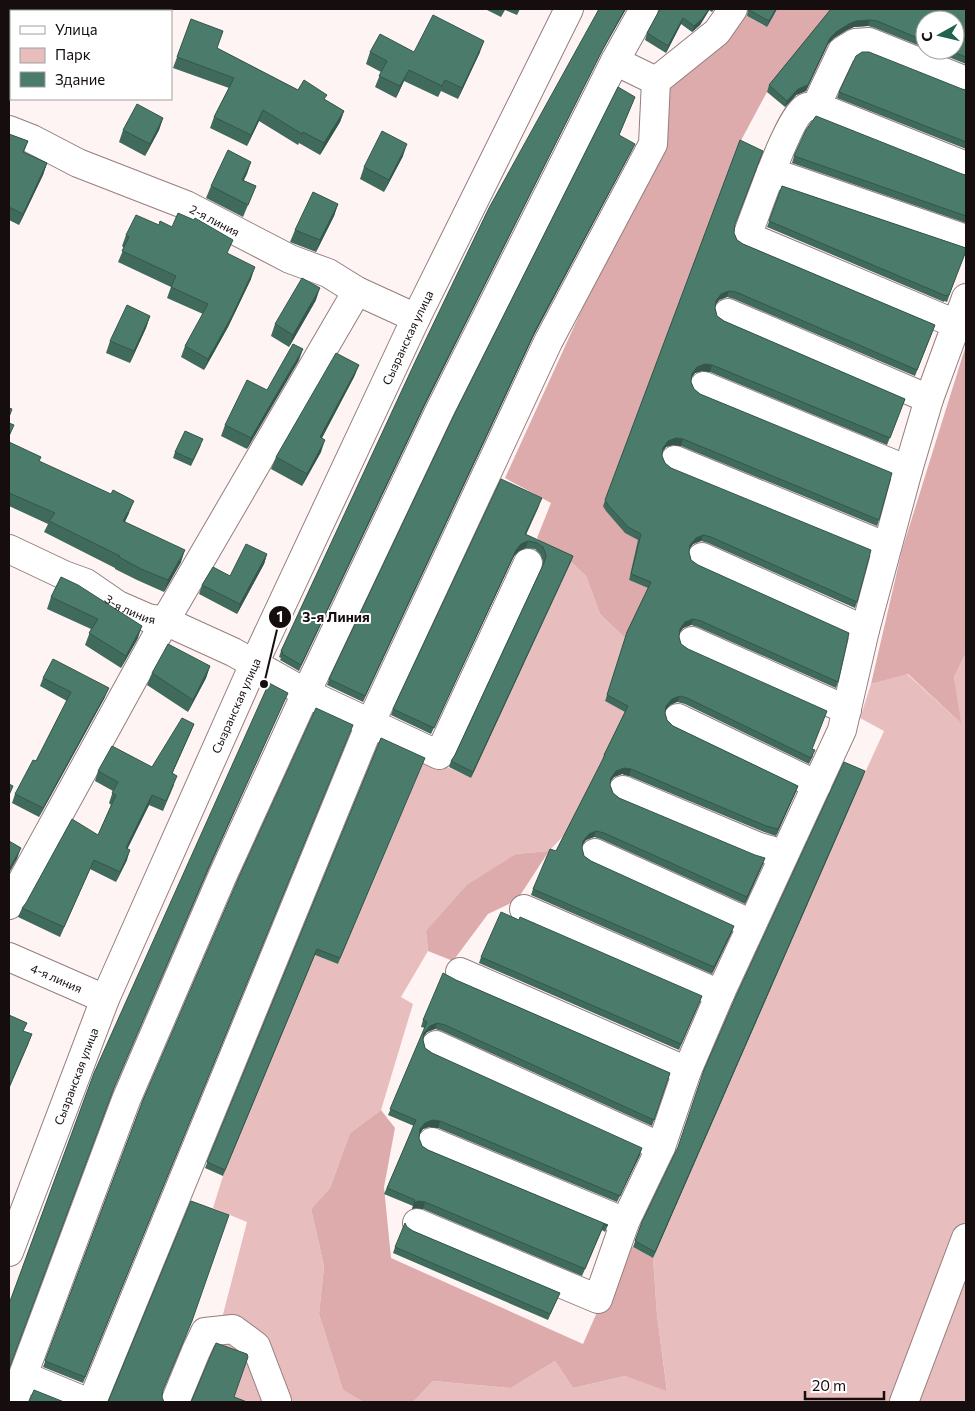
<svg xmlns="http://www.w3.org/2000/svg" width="975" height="1411" viewBox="0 0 975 1411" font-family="Commissioner,sans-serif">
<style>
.green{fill:#e7bdbd}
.forest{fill:#ddabab}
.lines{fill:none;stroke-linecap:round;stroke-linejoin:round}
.minor-casing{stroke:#957e7e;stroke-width:30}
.minor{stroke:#fff;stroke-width:28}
.wall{fill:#406a5c}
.shaded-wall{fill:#34564b}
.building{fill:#4a7b6b;stroke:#34564b}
.labels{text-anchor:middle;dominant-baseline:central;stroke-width:4;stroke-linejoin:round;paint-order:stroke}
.street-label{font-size:12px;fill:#160e0e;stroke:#fff}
.leader{fill:none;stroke:#160e0e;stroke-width:2}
.callout-dot{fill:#160e0e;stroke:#fff;stroke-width:2}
.mark-label{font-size:15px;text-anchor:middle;font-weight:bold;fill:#fff}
.callout-label{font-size:14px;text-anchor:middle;font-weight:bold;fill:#160e0e;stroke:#fff;stroke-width:4;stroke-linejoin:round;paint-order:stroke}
</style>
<rect width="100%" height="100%" fill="#fef4f4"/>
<g class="green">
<polygon points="571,562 586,576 600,614 625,638 605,701 626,712 567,832 549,851 516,854 426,931 428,951 401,997 413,1004 381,1110 350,1133 330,1188 311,1209 324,1266 319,1314 343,1390 363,1402 232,1402 214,1349 247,1222 213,1208 223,1176 315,955 338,964 425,759 452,769 471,778"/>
<polygon points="966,653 966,1402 413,1402 433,1381 511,1388 555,1361 573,1388 625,1376 667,1390 657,1315 653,1258 863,777 884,731 860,718 871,684 907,674 960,722 954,677"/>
</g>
<g class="forest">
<polygon points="777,9 833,9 767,92 738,146 629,580 649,588 625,638 600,614 586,576 571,562 549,552 537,538 551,503 505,478 613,241 666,86 741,13 767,27"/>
<polygon points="966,345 966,653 954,677 961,723 908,674 871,684 902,550"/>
<polygon points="549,851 517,900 488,914 453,961 428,951 426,931 467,885 516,854"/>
<polygon points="381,1110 395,1128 384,1187 391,1258 583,1344 627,1244 653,1258 657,1315 667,1391 625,1376 573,1388 555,1361 511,1388 433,1381 413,1402 363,1402 343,1390 319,1314 324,1266 311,1209 330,1188 350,1133"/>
</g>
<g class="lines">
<g class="minor-casing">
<g id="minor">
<polyline points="22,11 23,9"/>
<polyline points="9,39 11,34"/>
<polyline points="615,61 644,9"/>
<polyline points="656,81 717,32 733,9"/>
<polyline points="816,106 966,166"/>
<path id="s1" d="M9 130 32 139 78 163 186 205 290 259 328 273 357 291 416 318"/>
<polyline points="771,172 966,239"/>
<polyline points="728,313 929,399"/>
<path d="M956 324 747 236C756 214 788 117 805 108 807 106 813 106 816 106L842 51 855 43 869 42 966 81"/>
<polyline points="704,386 908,470"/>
<polyline points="675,460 887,547"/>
<path id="s2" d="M9 549 64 575 86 583 118 605 148 618 165 621 233 652 306 693 439 755 528 563"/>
<polyline points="702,557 865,630"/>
<polyline points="692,641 847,710"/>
<polyline points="678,718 817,785"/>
<polyline points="623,790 759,847 784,854"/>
<polyline points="595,853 752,924"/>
<polyline points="9,905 165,621 357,291"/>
<polyline points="524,909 720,994"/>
<path id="s3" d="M9 957 105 999"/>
<polyline points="460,972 687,1071"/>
<polyline points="436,1045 661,1147"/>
<polyline points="432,1142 625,1222"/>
<polyline points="417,1223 598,1299 625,1222 661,1147 687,1071 720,994 842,730 865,630 908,470 929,399 966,298"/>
<path id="s4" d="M9 1252 105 999 254 664 416 318 569 9"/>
<polyline points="24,1376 87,1402"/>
<polyline points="13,1402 126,1100 222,877 306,693 439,412 615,61 656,81 653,144 548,342 370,724 92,1402"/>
<polyline points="175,1402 196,1351 205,1332 233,1329 256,1346 277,1401"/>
<polyline points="904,1402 966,1238"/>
</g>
</g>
<use href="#minor" class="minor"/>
</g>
<g class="wall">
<polygon points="66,9 117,9 116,11 65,11"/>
<polygon points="118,9 153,9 152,11 133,11 130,10 130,11 123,11"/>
<polygon points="485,9 520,9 517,15 505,10 501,17"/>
<polygon points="599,9 626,9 601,53 425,405 299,671 280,660 281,658 279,657 281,651"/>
<polygon points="659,9 714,9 712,12 709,10 700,25 692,32 681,24 666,53 645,40 647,33 659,13"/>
<polygon points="748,9 777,9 767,27 747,16"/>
<polygon points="831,9 966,9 966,64 931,50 955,50 925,20 925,48 875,28 868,26 854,27 847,30 834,38 828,44 806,91 796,95 785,107 767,92 769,85"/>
<polygon points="191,19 217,48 298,90 325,100 344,111 340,122 320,155 299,143 298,145 259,121 247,146 210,128 214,117 229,88 173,68"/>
<polygon points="370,52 480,52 458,99 441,91 438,97 404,81 396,98 375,87 381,72 366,64"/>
<polygon points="962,89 966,90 966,149 837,98 839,92"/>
<polygon points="635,97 619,135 632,150 534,335 363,702 327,685 329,679"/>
<polygon points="163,118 159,130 145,156 119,142 123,130"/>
<polygon points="9,134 28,141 24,152 47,163 43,175 19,225 9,220"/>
<polygon points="740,140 734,233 737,240 743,244 935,325 915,376 734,299 727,297 719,300 715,305 715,308 717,316 724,321 905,399 887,445 710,372 702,371 695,373 691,378 691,382 694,389 700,394 879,520 877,526 681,446 673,445 666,447 662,452 662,456 665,463 671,468 857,602 855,608 708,543 701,541 693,544 689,549 689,552 691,560 838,682 836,688 698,627 691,625 683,628 679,633 679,637 681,644 812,749 813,756 809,764 685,704 677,702 670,705 665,710 665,713 667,720 673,726 798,786 776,836 764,832 629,776 622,774 614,777 610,782 610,785 613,793 619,798 763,864 745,904 601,839 594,837 586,840 582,845 582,848 584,856 591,861 732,932 712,974 531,895 533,889 556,851 602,761 604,755 625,712 605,701 627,632 648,588 629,580 638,540 625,533 606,511 603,506"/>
<polygon points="403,156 384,192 360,179 364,167"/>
<polygon points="794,156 966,175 966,223 792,163"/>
<polygon points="251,162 243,180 256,186 243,217 206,198 211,186"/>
<polygon points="782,186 966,248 947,302 944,301 944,302 767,227"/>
<polygon points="338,204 334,216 316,252 290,242 295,230"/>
<polygon points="159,225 227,254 251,279 228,327 204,370 181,357 185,346 203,314 167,298 171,287 118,262 124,248 122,246 126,235"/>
<polygon points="316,300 289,347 271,336 275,324"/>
<polygon points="150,316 146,328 130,363 106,353 110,341"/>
<polygon points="299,360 247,449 221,436 225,425 267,390"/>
<polygon points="359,365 354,377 322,438 321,452 302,486 271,469 276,457"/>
<polygon points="9,442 39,462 129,513 125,522 181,562 164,592 137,580 115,569 115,568 44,532 48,524 9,506"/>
<polygon points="201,445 191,466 173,458 175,452"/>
<polygon points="540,504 526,535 573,556 471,778 449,767 451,761 455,755 542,568 543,561 540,554 535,549 526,548 519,551 514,556 431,734 391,715 393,709"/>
<polygon points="267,554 264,564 237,614 199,594 202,585 230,576"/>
<polygon points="61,577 138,638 121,668 85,645 91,629 47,609 51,597"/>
<polygon points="210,666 206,678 188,712 147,685 152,673"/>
<polygon points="43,678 105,697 39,817 12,803 15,794 36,761 67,701 40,686"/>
<polygon points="194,724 172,774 174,785 163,811 149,805 127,849 127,860 116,882 90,869 60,937 18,917 22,908 98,835 111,805 109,803 113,791 95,781 98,771 152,767"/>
<polygon points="350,731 83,1383 43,1367 143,1100"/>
<polygon points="381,738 422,764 338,964 315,955 223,1176 205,1168"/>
<polygon points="863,777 653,1258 633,1247 642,1222"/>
<polygon points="481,957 700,1002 679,1050 479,963"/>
<polygon points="456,980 670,1073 652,1126 442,1031 435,1029 427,1032 423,1037 423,1040 425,1048 432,1053 640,1155 617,1202 438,1128 429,1127 423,1129 420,1134 419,1138 422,1146 428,1150 608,1225 605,1232 602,1230 582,1276 423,1209 416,1208 412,1209 413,1206 384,1194 414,1126 388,1115 425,1028 421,1027 423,1020"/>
<polygon points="407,1227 413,1231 560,1293 548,1320 393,1253 395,1247"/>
</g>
<g class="shaded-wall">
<polygon points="625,9 626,9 601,53 425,405 299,671 427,399 604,47"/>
<polygon points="709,9 710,9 700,25 692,32 694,26"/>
<polygon points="776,9 777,9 767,27 769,21"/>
<polygon points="683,18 681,24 666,53 668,46"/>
<polygon points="870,20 868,26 854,27 847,30 834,38 828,44 806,91 796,95 785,107 787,101 830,38 836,32 849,24 856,21"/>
<polygon points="484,41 480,52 458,99 462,88"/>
<polygon points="409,70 404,81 396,98 400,86"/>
<polygon points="263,110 259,121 247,146 251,135"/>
<polygon points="344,111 340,122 320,155 324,143"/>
<polygon points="163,118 159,130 145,156 150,144"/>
<polygon points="407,144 403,156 384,192 389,180"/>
<polygon points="635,144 632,150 534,335 363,702 536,329"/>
<polygon points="251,162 247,174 238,192 242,180"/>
<polygon points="47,163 43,175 19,225 23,214"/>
<polygon points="338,204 334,216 316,252 320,240"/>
<polygon points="255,267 251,279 228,327 204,370 208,359"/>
<polygon points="320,288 316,300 289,347 293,335"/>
<polygon points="729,291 727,297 719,300 714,307 716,301 721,294"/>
<polygon points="150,316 146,328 130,363 134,351"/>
<polygon points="303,349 299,360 247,449 251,438"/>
<polygon points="705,364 712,365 710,372 702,371 695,373 689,381 692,374 697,367"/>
<polygon points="359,365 354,377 316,449 320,437"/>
<polygon points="676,438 683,439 681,446 673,445 666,447 660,455 663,448 668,441"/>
<polygon points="325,440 321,452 302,486 307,474"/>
<polygon points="134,501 129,513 119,533 123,521"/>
<polygon points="703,535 701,541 693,544 688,551 690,545 696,538"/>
<polygon points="528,541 526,548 519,551 514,556 431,734 516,550 521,544"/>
<polygon points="185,550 181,562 164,592 168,580"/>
<polygon points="267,554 264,564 237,614 240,604"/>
<polygon points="573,556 571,562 471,778 473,772"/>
<polygon points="693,619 691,625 683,628 678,635 680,629 685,622"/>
<polygon points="142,626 138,638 121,668 126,656"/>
<polygon points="210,666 206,678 188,712 193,700"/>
<polygon points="109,688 105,697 39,817 43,808"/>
<polygon points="288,693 208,871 112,1094 210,864"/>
<polygon points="680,696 677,702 670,705 664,712 666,706 672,699"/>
<polygon points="194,724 190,734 168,783 172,773"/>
<polygon points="624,768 631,769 629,776 622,774 614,777 608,784 611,778 616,771"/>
<polygon points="865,771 863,777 653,1258 655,1252"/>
<polygon points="798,786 796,792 776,836 778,829"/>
<polygon points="152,795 149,805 123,858 126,848"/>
<polygon points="596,831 594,837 586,840 581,847 583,841 589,834"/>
<polygon points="21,848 17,859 9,873 9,869"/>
<polygon points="130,850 127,860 116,882 120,872"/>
<polygon points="765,858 763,864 745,904 747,897"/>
<polygon points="734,926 732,932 712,974 714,967"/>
<polygon points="437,1023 435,1029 427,1032 422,1039 424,1033 430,1026"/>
<polygon points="32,1034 28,1045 9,1089 9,1087"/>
<polygon points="432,1120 440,1121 438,1128 429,1127 423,1129 418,1136 420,1129 425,1123"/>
<polygon points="642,1148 640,1155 617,1202 620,1196"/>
<polygon points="418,1201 425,1202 423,1209 416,1208 412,1209 414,1203"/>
</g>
<g class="building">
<polygon points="73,9 116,9 115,11 72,11"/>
<polygon points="599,9 625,9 604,47 427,399 301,665 282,654 283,652 281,651 416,360 489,208"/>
<polygon points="660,9 709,9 702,19 694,26 683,18 668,46 647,33"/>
<polygon points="749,9 776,9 769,21 749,10"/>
<polygon points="831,9 966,9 966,57 948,50 955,50 955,20 925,20 925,41 877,21 870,20 856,21 849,24 836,32 830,38 808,85 798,89 787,101 769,85"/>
<polygon points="433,15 484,41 462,88 445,80 442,86 409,70 400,86 379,76 387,61 370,52 380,34 414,52"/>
<polygon points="191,19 223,31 217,48 298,90 304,80 327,95 324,99 344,111 324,143 303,132 302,134 263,110 251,135 214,117 234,78 177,57"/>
<polygon points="862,52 869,52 962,89 966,90 966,142 839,92 856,56"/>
<polygon points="618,87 635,97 619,135 635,144 536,329 365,696 329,679 455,413"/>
<polygon points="137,104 163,118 150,144 123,130"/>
<polygon points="816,116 962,174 966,175 966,216 794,156 806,130"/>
<polygon points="382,131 407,144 389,180 364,167"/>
<polygon points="9,134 28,141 23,152 47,163 23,214 9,207"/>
<polygon points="740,140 763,151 735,224 734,233 737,240 743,244 935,325 917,370 736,292 729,291 721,294 716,301 715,308 717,316 724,321 905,399 890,438 712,365 705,364 697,367 692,374 691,382 694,389 700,394 892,473 879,520 683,439 676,438 668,441 663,448 662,456 665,463 671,468 871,550 857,602 711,537 703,535 696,538 690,545 689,552 691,560 698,565 849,633 838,682 701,621 693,619 685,622 680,629 679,637 681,644 688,649 827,711 812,749 815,750 811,758 687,698 680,696 672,699 666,706 665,713 667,720 673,726 798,786 778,829 766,826 631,769 624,768 616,771 611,778 610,785 613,793 619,798 755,855 765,858 747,897 604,833 596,831 589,834 583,841 582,848 584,856 591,861 734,926 714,967 533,889 550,849 556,851 605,755 604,755 628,706 607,695 627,632 651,582 631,574 641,534 628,527 608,505 605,500"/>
<polygon points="228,150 251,162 242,180 256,186 248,205 211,186"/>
<polygon points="782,186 966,248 966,251 949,295 947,295 946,296 769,221"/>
<polygon points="313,192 338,204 320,240 295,230"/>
<polygon points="178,213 194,220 195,218 233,240 227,253 255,267 232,316 208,359 185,346 208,304 171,287 176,276 122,251 129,237 126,235 136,215 159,225 160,221 172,227"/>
<polygon points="302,278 320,288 293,335 275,324"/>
<polygon points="127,305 150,316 134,351 110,341"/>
<polygon points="293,344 303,349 251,438 225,425 247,380 267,390"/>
<polygon points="336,353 359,365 320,437 325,440 307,474 276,457"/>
<polygon points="9,408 12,409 9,417"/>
<polygon points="9,423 14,425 9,436"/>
<polygon points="185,431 203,439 193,460 175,452"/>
<polygon points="9,442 41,457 39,461 111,494 113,490 134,501 123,521 185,550 168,580 141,569 119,557 120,556 49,521 55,513 9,493"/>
<polygon points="501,479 542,498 525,534 573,556 473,772 451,761 455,755 544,563 546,555 543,547 537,543 528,541 521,544 516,550 434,728 393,709"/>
<polygon points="246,544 267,554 240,604 202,585 213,567 230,576"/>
<polygon points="61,577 78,585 142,626 126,656 89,633 98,619 51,597"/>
<polygon points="168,644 210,666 193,700 152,673"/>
<polygon points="53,659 109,688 43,808 15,794 33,760 36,761 71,692 43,678"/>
<polygon points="269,683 288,693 210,864 114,1088 9,1369 9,1304 94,1073"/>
<polygon points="316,708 353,725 85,1377 45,1361 143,1100 239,877"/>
<polygon points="182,718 194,724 172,773 177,776 166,801 152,795 126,848 130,850 120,872 94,860 64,927 22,908 26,903 72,819 98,835 116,795 112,793 118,782 98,771 112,746 152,767"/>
<polygon points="381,738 425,758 340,958 317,949 225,1170 207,1162"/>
<polygon points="844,762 865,771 655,1252 635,1241 642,1222 678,1147 704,1070 737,994"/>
<polygon points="9,784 13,786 9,795"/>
<polygon points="9,841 21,848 9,869"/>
<polygon points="501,912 519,920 520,917 702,996 681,1044 481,957"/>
<polygon points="443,973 456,980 670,1073 654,1120 445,1025 437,1023 430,1026 424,1033 423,1040 425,1048 432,1053 642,1148 620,1196 440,1121 432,1120 425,1123 420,1129 419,1138 422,1146 428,1150 608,1225 607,1226 604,1224 585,1269 425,1202 418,1201 414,1203 415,1200 387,1188 416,1120 390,1109 427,1022 423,1020"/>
<polygon points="9,1015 27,1023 23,1031 32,1034 9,1087"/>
<polygon points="191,1201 229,1215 192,1321 163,1390 162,1397 164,1402 108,1402"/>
<polygon points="405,1223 407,1227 413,1231 560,1293 550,1314 395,1247"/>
<polygon points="216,1343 247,1354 248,1357 234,1397 247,1402 191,1402"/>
<polygon points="34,1390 64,1402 29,1402"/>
</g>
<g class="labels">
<g class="street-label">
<text stroke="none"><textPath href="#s1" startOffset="225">2-я линия</textPath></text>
<text stroke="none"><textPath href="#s4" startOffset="998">Сызранская улица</textPath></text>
<text stroke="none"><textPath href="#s2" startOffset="136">3-я линия</textPath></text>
<text stroke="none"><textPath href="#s4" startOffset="592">Сызранская улица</textPath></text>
<text stroke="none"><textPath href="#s3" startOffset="52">4-я линия</textPath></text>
<text stroke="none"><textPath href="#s4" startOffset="188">Сызранская улица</textPath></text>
</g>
</g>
<path class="leader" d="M264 684L280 617"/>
<g class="callout-dot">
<circle cx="264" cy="684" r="5"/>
<circle cx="280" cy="617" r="12"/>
</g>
<g class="mark-label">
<text x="280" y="622">1</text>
</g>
<g class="callout-label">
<text x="336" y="622">3-я Линия</text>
</g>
<rect width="975" height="1411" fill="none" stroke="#160e0e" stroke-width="20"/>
<rect x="10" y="10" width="162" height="90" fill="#ffffff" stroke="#a29f9f"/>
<rect x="20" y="26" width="25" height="8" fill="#ffffff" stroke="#a29f9f"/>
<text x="55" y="35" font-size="15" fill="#160e0e">Улица</text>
<rect x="20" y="48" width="25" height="15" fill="#e7bdbd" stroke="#a29f9f"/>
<text x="55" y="60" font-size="15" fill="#160e0e">Парк</text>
<rect x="20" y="72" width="25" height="15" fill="#4a7b6b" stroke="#a29f9f"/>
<text x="55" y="85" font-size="15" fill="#160e0e">Здание</text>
<g transform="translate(940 35) rotate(262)"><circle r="24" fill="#ffffff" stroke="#a29f9f"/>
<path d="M0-4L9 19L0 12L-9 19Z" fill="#216351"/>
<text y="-8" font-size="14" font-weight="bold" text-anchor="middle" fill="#160e0e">С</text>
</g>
<path d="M805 1391v8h79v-8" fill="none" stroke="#160e0e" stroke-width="2.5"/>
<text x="812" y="1391" font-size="15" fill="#160e0e" stroke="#ffffff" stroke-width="4" paint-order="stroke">20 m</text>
</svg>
